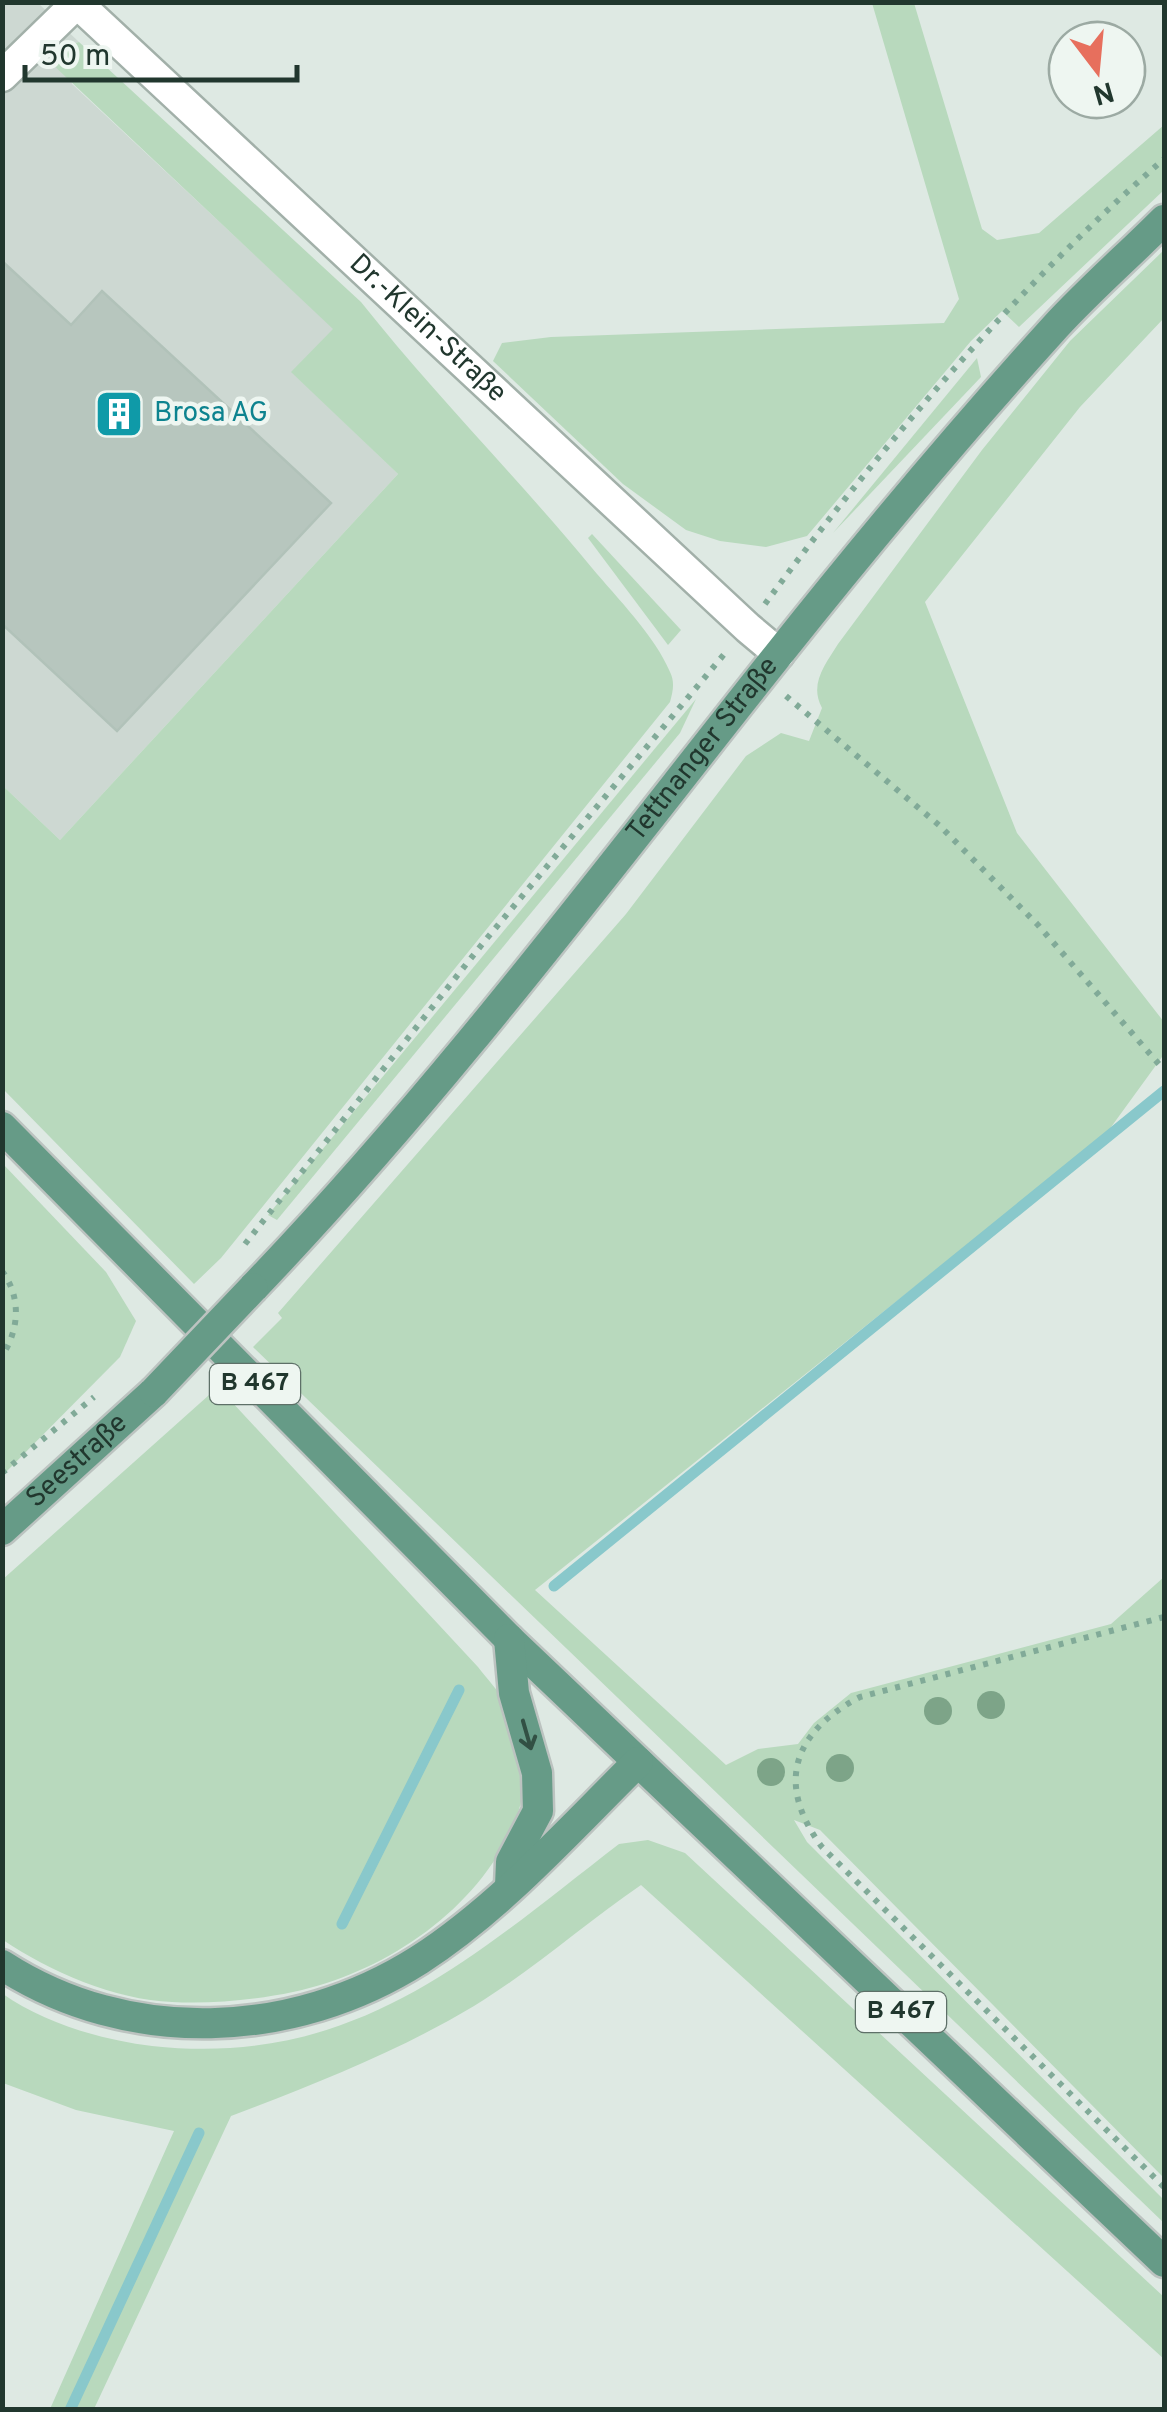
<svg xmlns="http://www.w3.org/2000/svg" width="1167" height="2412" viewBox="0 0 1167 2412" font-family="Overpass,sans-serif">
<style>
.built{fill:#cdd8d2}
.green{fill:#b8d9bd}
.lines{fill:none;stroke-linecap:round;stroke-linejoin:round}
.stream{stroke:#89c8cb;stroke-width:11}
.building{fill:#b7c6be;stroke:#b1c2b9;stroke-width:2.5}
.minor-casing{stroke:#a2b0a9;stroke-width:35}
.major-casing{stroke:#bcc3c0;stroke-width:35}
.path{stroke:#81aa98;stroke-width:6;stroke-dasharray:5 8;stroke-linecap:butt}
.minor{stroke:#fff;stroke-width:30}
.major{stroke:#669b87;stroke-width:30}
.major-bridge-casing{stroke:#bcc3c0;stroke-width:35;stroke-linecap:butt}
.major-bridge{stroke:#669b87;stroke-width:30}
.tree{fill:#7da488}
.oneway{stroke:#325044}
.labels{text-anchor:middle;dominant-baseline:central;stroke-width:9;stroke-linejoin:round;paint-order:stroke}
.shield{fill:#eef6f1;stroke:#5e7068;stroke-width:2.5}
.shield-label{font-size:25px;font-weight:bold;fill:#21372e}
.street-label{font-size:28px;fill:#21372e;stroke:#eef6f1}
.culture-label{font-size:28px;fill:#0d838f;stroke:#eef6f1;text-anchor:start}
</style>
<rect width="100%" height="100%" fill="#dee9e3"/>
<polygon class="built" points="2,3 38,3 79,42 65,46 72,84 334,329 292,372 398,474 60,840 3,786"/>
<g class="green">
<polygon points="872,3 914,3 982,229 997,240 1039,233 1164,125 1164,190 1019,327 1002,311 971,341 807,536 766,547 720,541 686,530 623,484 493,361 502,343 551,337 944,323 959,299"/>
<path d="M79 42 361 302C434 394 517 477 592 568 617 598 655 636 670 672 675 682 673 691 670 702L221 1258 194 1284 3 1089V786L60 840 398 474 291 372 333 329 50 62 65 46Z"/>
<path d="M1164 250V318L1080 407 925 602 1017 833 1164 1022V1059L1162 1057 1106 1134 535 1590 726 1765 758 1749 798 1744 814 1723 851 1693 1111 1624 1164 1577V2178L820 1830 794 1820 807 1842 1164 2200V2223L253 1347 282 1318 278 1313 626 914 746 756 781 733 809 741 822 708C809 684 825 665 838 644L982 450 1070 341Z"/>
<polygon points="977,358 981,377 833,533"/>
<polygon points="592,534 681,630 668,645 588,538"/>
<polygon points="696,699 680,733 277,1220 268,1215"/>
<polygon points="3,1164 106,1272 136,1321 120,1357 3,1475"/>
<path d="M218 1387 478 1667C487 1679 499 1691 506 1704 513 1718 523 1761 524 1777 525 1794 518 1814 512 1829 473 1913 383 1973 293 1992 255 2000 211 2004 172 2002 115 2000 49 1971 3 1940L2 1580Z"/>
<path d="M648 1840 685 1853 1164 2297V2359L641 1885C584 1924 533 1970 474 2006 397 2052 315 2084 231 2116L94 2409H50L174 2131 76 2110 3 2083V1994C44 2023 102 2040 152 2046 355 2068 471 1958 619 1844Z"/>
</g>
<g class="lines">
<g class="stream">
<polyline points="554,1586 1164,1091"/>
<polyline points="342,1924 459,1690"/>
<polyline points="70,2410 199,2133"/>
</g>
</g>
<polygon class="building" points="2,261 71,325 102,291 331,503 117,731 2,624"/>
<g class="lines">
<g class="minor-casing">
<g id="minor">
<path id="s1" d="M76 2 748 628 779 654"/>
<polyline points="2,76 77,3"/>
</g>
</g>
<g class="major-casing">
<g id="major">
<polyline points="2,1127 509,1639 1164,2262"/>
<path id="s2" d="M253 1288C443 1090 607 870 778 655 867 543 960 432 1056 326 1090 289 1129 255 1164 220"/>
<path id="s3" d="M2 1530 154 1392"/>
<polyline points="509,1639 514,1693 537,1773 538,1811 511,1862 510,1886"/>
<path d="M2 1965C129 2047 293 2040 419 1960 501 1907 569 1830 638 1762"/>
</g>
</g>
<g class="path">
<path d="M765 604C880 447 1017 287 1164 159"/>
<polyline points="786,696 940,826 1038,925 1164,1070"/>
<polyline points="245,1244 483,943 726,652"/>
<path d="M2 1271C22 1298 19 1330 2 1356"/>
<polyline points="2,1473 94,1397"/>
<path d="M1164 1617 860 1697C793 1732 775 1784 822 1847L1164 2187"/>
</g>
<use href="#minor" class="minor"/>
<use href="#major" class="major"/>
<g class="major-bridge-casing">
<polyline id="major-bridge" points="154,1392 253,1288"/>
</g>
<use href="#major-bridge" class="major-bridge"/>
</g>
<g class="tree">
<circle cx="991" cy="1705" r="14"/>
<circle cx="938" cy="1711" r="14"/>
<circle cx="840" cy="1768" r="14"/>
<circle cx="771" cy="1772" r="14"/>
</g>
<defs><path id="oneway-shaft" d="M-6 0H5M1.5-3L5.5 0L1.5 3" fill="none" stroke-width="1.6" stroke-linecap="round" stroke-linejoin="round" transform="scale(2.5)"/></defs>
<use class="oneway" href="#oneway-shaft" transform="translate(527 1735) rotate(74)"/>
<defs>
<g id="building-square" transform="scale(2.5)"><rect x="-9" y="-9" width="18" height="18" rx="4" fill="#0f9aa8" stroke="#eef6f1"/><path d="M-4-6H4V6H1V3H-1V6H-4ZM-2.5-4.3h1.7v1.8h-1.7ZM.8-4.3h1.7v1.8H.8ZM-2.5-1h1.7V.8h-1.7ZM.8-1h1.7V.8H.8Z" fill="#fff"/></g>
</defs>
<g fill-rule="evenodd">
<use href="#building-square" x="119" y="414"/>
</g>
<g class="labels">
<g class="shield">
<rect x="210" y="1364" width="90" height="40" rx="8"/>
<rect x="856" y="1992" width="90" height="40" rx="8"/>
</g>
<g class="shield-label">
<text x="255" y="1384">B 467</text>
<text x="901" y="2012">B 467</text>
</g>
<g class="street-label">
<text stroke="none"><textPath href="#s1" startOffset="480">Dr.-Klein-Straße</textPath></text>
<text stroke="none"><textPath href="#s2" startOffset="702">Tettnanger Straße</textPath></text>
<text stroke="none"><textPath href="#s3" startOffset="102">Seestraße</textPath></text>
</g>
<g class="culture-label">
<text x="154" y="414">Brosa AG</text>
</g>
</g>
<rect width="1167" height="2412" fill="none" stroke="#21372e" stroke-width="10"/>
<g transform="translate(1097 70) rotate(164)"><circle r="48" fill="#eef6f1" stroke="#9caaa3" stroke-width="2.5"/>
<path d="M0-8L18 38L0 25L-18 38Z" fill="#e76f5d"/>
<text y="-15" font-size="28" font-weight="bold" text-anchor="middle" fill="#21372e">N</text>
</g>
<path d="M25 65v15h272v-15" fill="none" stroke="#21372e" stroke-width="5"/>
<text x="40" y="65" font-size="30" fill="#21372e" stroke="#eef6f1" stroke-width="8" paint-order="stroke">50 m</text>
</svg>
